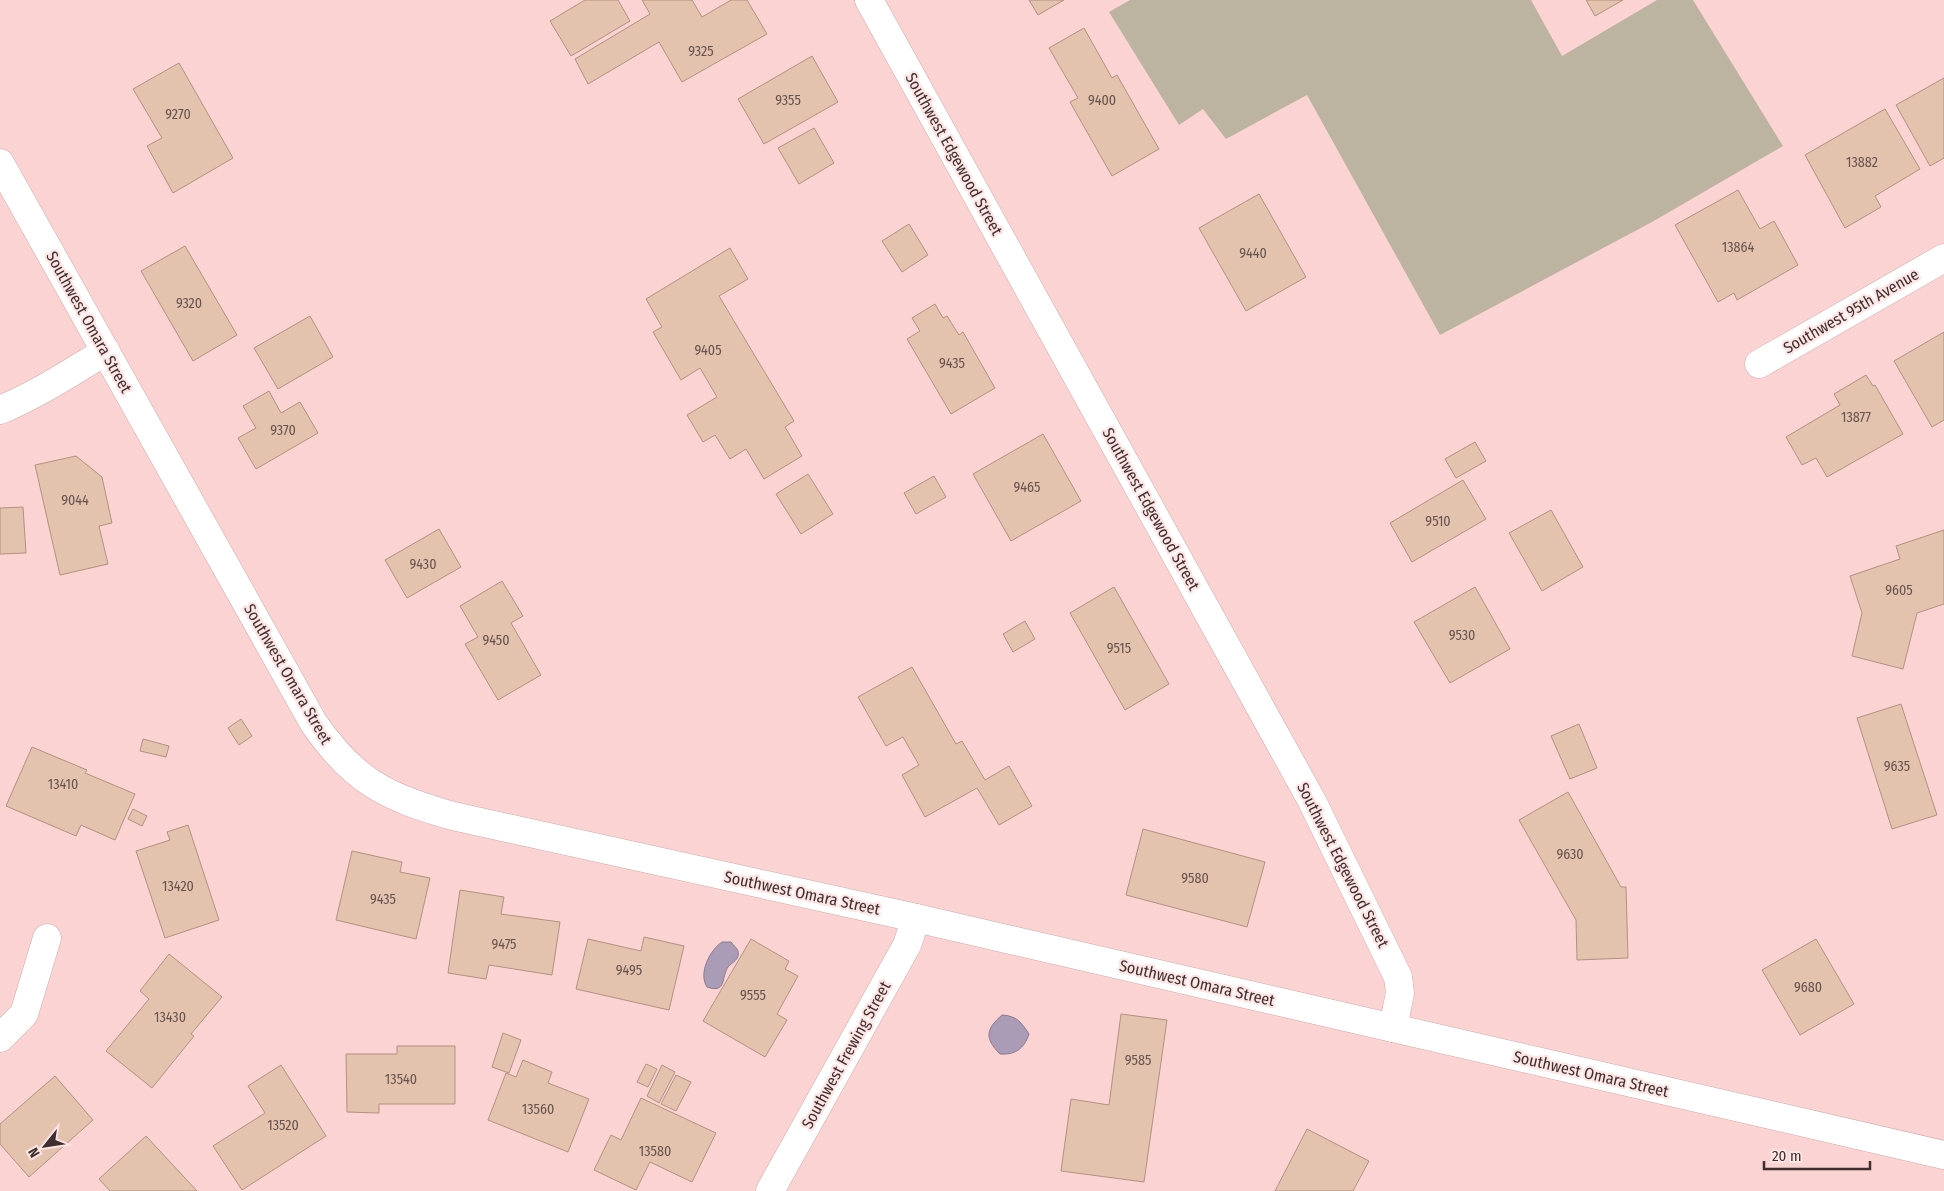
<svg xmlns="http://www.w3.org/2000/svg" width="1944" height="1191" viewBox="0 0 1944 1191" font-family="'Fira Sans Condensed',sans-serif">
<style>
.green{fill:#bcb4a1}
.water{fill:#aa9bb6;stroke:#8a7a8d}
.building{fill:#e3c2ae;stroke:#b1917f}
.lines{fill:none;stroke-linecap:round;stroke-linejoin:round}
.minor-casing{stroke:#d0a9a9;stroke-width:29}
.minor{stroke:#fff;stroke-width:28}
.labels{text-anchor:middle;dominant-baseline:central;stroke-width:4.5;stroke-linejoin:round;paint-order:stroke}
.number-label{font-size:14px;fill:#67534e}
.street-label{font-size:16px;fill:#3e2e2e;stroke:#fee5e5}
</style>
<rect width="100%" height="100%" fill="#fcd3d3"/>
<polygon class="green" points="1130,0 1531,0 1562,56 1657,0 1693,0 1783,146 1652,222 1440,335 1307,95 1226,139 1203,109 1179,125 1109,12"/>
<g class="water">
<path d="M722 942H731C733 945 737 948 738 951 740 960 732 962 728 967 721 977 727 994 707 987 698 973 710 950 722 942Z"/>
<path d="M1002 1015C1017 1016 1021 1022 1029 1034 1024 1049 1015 1055 1000 1054 984 1038 986 1029 1002 1015Z"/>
</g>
<g class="building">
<polygon points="585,0 618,0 630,21 571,56 550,21"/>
<polygon points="642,0 692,0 702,17 731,0 747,0 767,34 682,82 659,42 588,84 575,59 650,14"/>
<polygon points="1029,0 1064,0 1038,15"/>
<polygon points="1586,0 1623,0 1595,16"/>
<polygon points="1084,28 1112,78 1117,75 1159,149 1112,176 1070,102 1078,98 1049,48"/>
<polygon points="812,56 838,102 764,144 738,99"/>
<polygon points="179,63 233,158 173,193 147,146 162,138 133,89"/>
<polygon points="1944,78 1944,158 1930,166 1896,105"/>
<polygon points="1885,109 1920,169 1875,196 1881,207 1845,228 1805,155"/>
<polygon points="814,128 834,163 799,184 778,148"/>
<polygon points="1738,190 1760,229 1774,221 1798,265 1737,300 1734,293 1718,302 1675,225"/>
<polygon points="1259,194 1306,277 1246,311 1199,228"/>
<polygon points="909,224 928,255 902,272 882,241"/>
<polygon points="185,246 237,335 193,361 141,271"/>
<polygon points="730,248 748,279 719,296 794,421 785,427 802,456 764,479 746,449 730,459 715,435 703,442 687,415 717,397 700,368 681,380 653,332 662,327 646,299"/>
<polygon points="935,304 943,318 947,316 959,335 963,332 995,388 951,414 907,339 920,331 912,318"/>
<polygon points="310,316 333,357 278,389 254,348"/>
<polygon points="1944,332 1944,420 1932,427 1894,361"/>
<polygon points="1866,375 1873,386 1875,385 1903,434 1827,477 1816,458 1802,465 1786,437 1840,405 1834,394"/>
<polygon points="269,391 281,413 300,402 318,433 256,469 238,438 256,428 243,406"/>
<polygon points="1043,434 1081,501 1011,541 973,474"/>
<polygon points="1475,442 1486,461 1456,478 1445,459"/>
<polygon points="76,456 102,477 112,523 99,526 108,564 60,575 35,465"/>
<polygon points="808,474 833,514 801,534 776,494"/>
<polygon points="934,476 946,497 916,514 904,493"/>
<polygon points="1463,480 1486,519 1412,562 1390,523"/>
<polygon points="23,507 26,553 0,554 0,508"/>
<polygon points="1551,510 1583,567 1542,591 1509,533"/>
<polygon points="439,529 461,567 407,598 385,560"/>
<polygon points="1944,530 1944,604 1917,613 1903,669 1852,656 1862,613 1850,576 1900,559 1896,546"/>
<polygon points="502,581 523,616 511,623 541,675 498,700 465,644 478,637 460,606"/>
<polygon points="1114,587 1169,684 1125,710 1070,613"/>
<polygon points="1475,587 1510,649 1450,683 1414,622"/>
<polygon points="1025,621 1035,639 1013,652 1003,634"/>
<polygon points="912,667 956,744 962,741 985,780 1009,766 1032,806 999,825 977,788 925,817 902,775 919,765 903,737 886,746 858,697"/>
<polygon points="1901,704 1937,815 1892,829 1857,718"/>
<polygon points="241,719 252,736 239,745 228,728"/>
<polygon points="1579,724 1597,768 1570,779 1551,736"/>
<polygon points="143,739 169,746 166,757 140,751"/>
<polygon points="32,747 87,770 85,773 135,794 115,840 81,825 76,836 6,806"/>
<polygon points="1568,792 1621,887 1626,887 1628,958 1577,960 1576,920 1519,820"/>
<polygon points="133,809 147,816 142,826 128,819"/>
<polygon points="188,825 219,920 165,938 136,851 170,840 167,832"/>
<polygon points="1143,829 1265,862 1247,927 1126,895"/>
<polygon points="352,851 402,862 400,872 430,878 416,939 336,920"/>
<polygon points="460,890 504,897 501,914 560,922 552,975 489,965 486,979 448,973"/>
<polygon points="644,937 684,946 669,1010 576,989 588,939 641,951"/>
<polygon points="751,939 789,961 785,969 798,976 777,1014 787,1020 765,1057 703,1021"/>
<polygon points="1816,939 1854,1004 1800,1035 1762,970"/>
<polygon points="169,954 222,997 191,1034 194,1036 152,1088 106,1051 149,999 140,991"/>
<polygon points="1121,1014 1167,1020 1144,1182 1061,1171 1071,1099 1109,1105"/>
<polygon points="503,1033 521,1040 509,1073 492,1067"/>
<polygon points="397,1046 455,1046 455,1104 379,1104 379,1113 347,1112 346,1054 397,1054"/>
<polygon points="523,1060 552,1072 548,1083 589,1099 568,1152 488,1120 506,1073 516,1077"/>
<polygon points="646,1064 657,1069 648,1087 637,1082"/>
<polygon points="281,1065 326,1136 242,1190 213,1146 265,1113 248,1086"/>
<polygon points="662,1065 675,1072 659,1103 647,1096"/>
<polygon points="676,1075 691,1082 676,1111 661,1104"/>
<polygon points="55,1076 93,1120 29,1177 0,1144 0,1124"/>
<polygon points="641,1098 716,1133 692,1182 650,1162 636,1190 594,1170 611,1135 621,1140"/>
<polygon points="1307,1129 1369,1161 1353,1191 1275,1191"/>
<polygon points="146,1136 197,1191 110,1191 99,1179"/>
</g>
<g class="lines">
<g class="minor-casing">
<g id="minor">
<polyline points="869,0 1312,801 1398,977 1400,993 1393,1028"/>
<path d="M0 163 313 722C353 781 386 797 453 816L916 918 1944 1155"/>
<polyline points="1759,364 1944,258"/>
<path d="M0 410C38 394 72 372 106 351"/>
<polyline points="0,1038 24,1014 47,938"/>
<polyline points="770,1191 907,945 916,918"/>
</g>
</g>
<use href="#minor" class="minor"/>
</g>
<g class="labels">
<g class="number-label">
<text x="701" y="51">9325</text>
<text x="788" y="100">9355</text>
<text x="1102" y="100">9400</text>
<text x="178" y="114">9270</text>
<text x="1862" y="162">13882</text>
<text x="1738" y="247">13864</text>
<text x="1253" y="253">9440</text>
<text x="189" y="303">9320</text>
<text x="708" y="350">9405</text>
<text x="952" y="363">9435</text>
<text x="1856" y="417">13877</text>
<text x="283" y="430">9370</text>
<text x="1027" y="487">9465</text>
<text x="75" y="500">9044</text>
<text x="1438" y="521">9510</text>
<text x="423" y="564">9430</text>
<text x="1899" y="590">9605</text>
<text x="1462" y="635">9530</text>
<text x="496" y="640">9450</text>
<text x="1119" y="648">9515</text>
<text x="1897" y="766">9635</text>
<text x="63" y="784">13410</text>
<text x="1570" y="854">9630</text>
<text x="1195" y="878">9580</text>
<text x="178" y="886">13420</text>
<text x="383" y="899">9435</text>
<text x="504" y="944">9475</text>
<text x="629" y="970">9495</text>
<text x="1808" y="987">9680</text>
<text x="753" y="995">9555</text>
<text x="170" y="1017">13430</text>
<text x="1138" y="1060">9585</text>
<text x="401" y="1079">13540</text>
<text x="538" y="1109">13560</text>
<text x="283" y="1125">13520</text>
<text x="655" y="1151">13580</text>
</g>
<g class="street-label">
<text transform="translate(954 154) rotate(61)">Southwest Edgewood Street</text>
<text transform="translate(1851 311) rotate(-30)">Southwest 95th Avenue</text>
<text transform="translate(89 322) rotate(61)">Southwest Omara Street</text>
<text transform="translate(1151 509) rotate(61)">Southwest Edgewood Street</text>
<text transform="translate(288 674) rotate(60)">Southwest Omara Street</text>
<text transform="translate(1343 865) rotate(63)">Southwest Edgewood Street</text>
<text transform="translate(802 893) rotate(12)">Southwest Omara Street</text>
<text transform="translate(1197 983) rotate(13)">Southwest Omara Street</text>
<text transform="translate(846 1055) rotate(-61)">Southwest Frewing Street</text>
<text transform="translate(1591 1074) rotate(13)">Southwest Omara Street</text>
</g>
</g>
<g transform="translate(45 1146) rotate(240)" stroke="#fee5e5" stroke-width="4" paint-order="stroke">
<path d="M0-4L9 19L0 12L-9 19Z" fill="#3e2e2e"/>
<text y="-8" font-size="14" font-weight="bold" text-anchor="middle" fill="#3e2e2e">N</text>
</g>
<path d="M1764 1161v8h106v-8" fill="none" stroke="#3e2e2e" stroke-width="2.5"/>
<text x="1772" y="1161" font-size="15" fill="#3e2e2e" stroke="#fee5e5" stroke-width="4" paint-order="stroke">20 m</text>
</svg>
